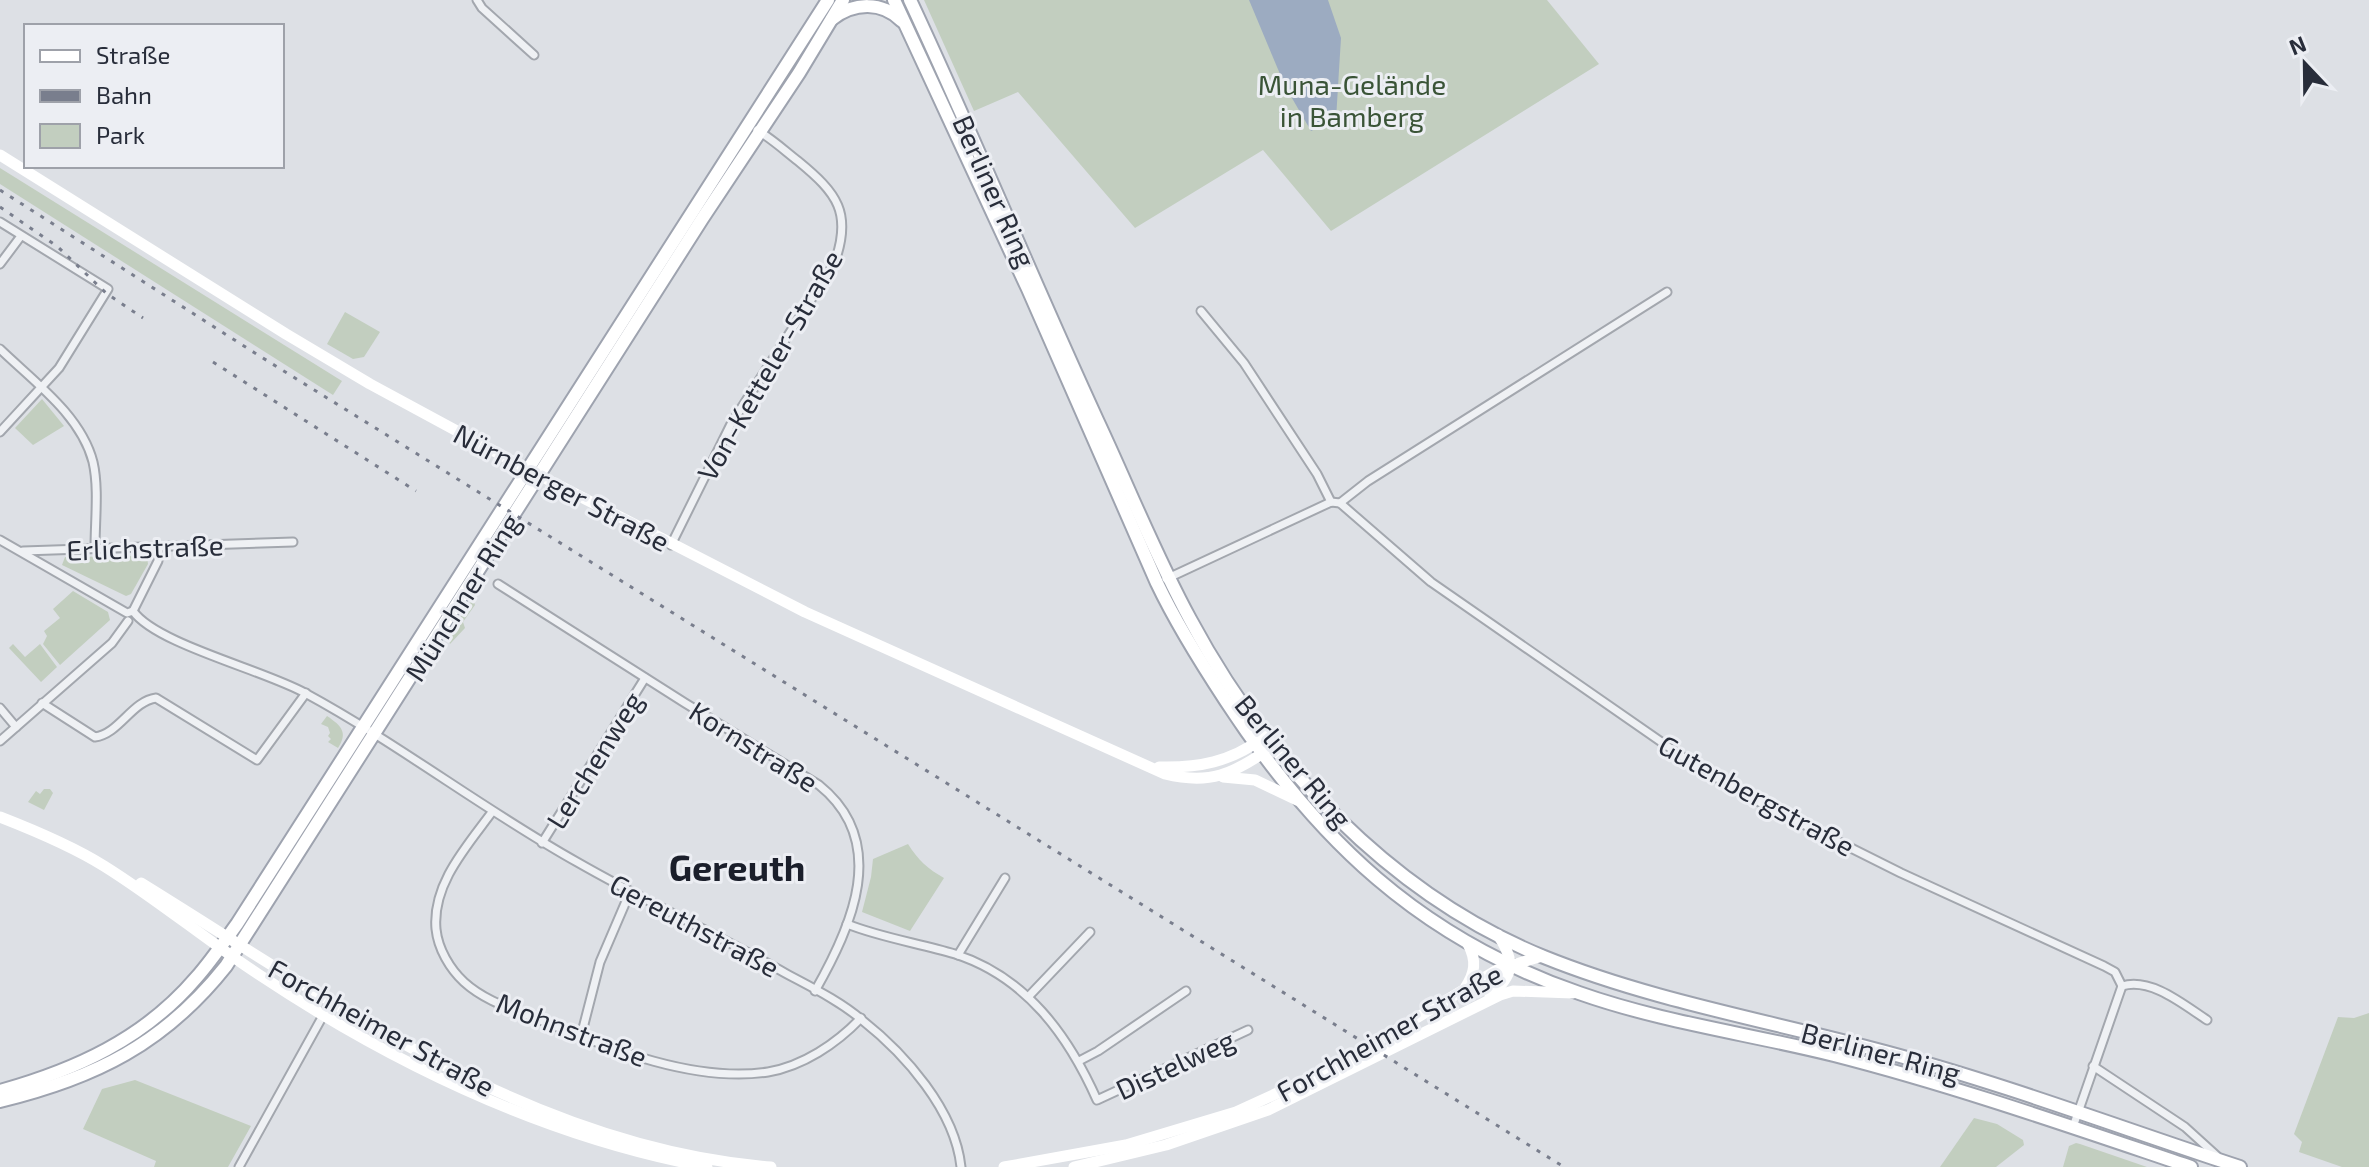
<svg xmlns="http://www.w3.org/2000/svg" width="2369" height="1167" viewBox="0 0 2369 1167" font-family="'Exo 2',sans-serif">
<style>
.green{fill:#c2cebf}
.water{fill:#9cabc1}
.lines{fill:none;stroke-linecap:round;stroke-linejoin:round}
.street-casing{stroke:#a3a7ae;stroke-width:11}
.primary-casing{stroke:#9ea3af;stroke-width:16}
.street{stroke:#eff1f4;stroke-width:7}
.secondary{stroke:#fff;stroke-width:11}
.primary{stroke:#fff;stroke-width:12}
.rail{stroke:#797e8d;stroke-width:3;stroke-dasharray:4 8;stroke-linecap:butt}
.secondary-bridge{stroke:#fff;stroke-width:11}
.labels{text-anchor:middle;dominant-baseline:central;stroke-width:6;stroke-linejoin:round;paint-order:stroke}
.park-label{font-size:28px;fill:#3a5437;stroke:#eceef3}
.street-label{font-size:28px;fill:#282d3a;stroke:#eceef3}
.district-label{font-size:36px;font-weight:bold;fill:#1b1f2b;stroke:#eceef3}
</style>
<rect width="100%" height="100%" fill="#dde0e5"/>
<g class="green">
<polygon points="924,0 1547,0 1599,64 1331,231 1263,150 1135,228 1018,92 974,111"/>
<polygon points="0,168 342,381 333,395 0,184"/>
<polygon points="345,312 380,332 364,357 353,359 327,344"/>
<polygon points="42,399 64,426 33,445 15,428"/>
<polygon points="143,556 147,557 148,564 131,594 126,596 62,565 65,557"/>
<polygon points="73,591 108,612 110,620 60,665 43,644 47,636 44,631 60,618 53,609"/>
<polygon points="473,599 475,605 463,622 465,628 450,644 447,636"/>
<polygon points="13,644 25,657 40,644 57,667 41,682 9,648"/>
<path d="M327 716C342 726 348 733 338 748L328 742 331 739 328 736 330 733 328 727 321 724Z"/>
<polygon points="44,789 50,789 53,793 44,810 28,802 36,791 40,794"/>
<path d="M908 844C918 860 928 869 944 878L910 931 862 912 871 877 873 859Z"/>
<polygon points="2369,1013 2369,1167 2342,1167 2299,1152 2302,1142 2294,1134 2338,1017 2354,1018"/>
<polygon points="135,1080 251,1126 228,1167 154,1167 156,1161 83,1129 102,1089"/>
<polygon points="1974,1118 1997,1124 2023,1140 2024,1145 1996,1167 1940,1167"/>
<polygon points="2076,1143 2080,1144 2147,1167 2063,1167 2069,1146"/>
</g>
<polygon class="water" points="1249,0 1328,0 1341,38 1336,119 1311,131 1285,86"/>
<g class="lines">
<g class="street-casing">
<g id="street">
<polyline points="477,0 482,8 534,55"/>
<polyline points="0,222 108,289 59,368 0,432"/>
<polyline points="0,264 21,236"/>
<polyline points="1201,311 1244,363 1317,474 1331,502"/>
<path d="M0 349C33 381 81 415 93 462 99 488 95 520 95 548"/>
<polyline points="1340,503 1368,481 1667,292"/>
<path d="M0 540 127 613 133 611C156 644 264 670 305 693 399 744 484 810 577 862 645 901 716 934 785 973 811 987 840 1001 862 1020 905 1054 955 1110 961 1167"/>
<path d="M671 545 731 424 834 264C853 213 837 193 798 161 784 150 772 139 757 130"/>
<polyline points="23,551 293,542"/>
<polyline points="1166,579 1331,502 1340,503 1431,582 1696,766 1761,803 1901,873 2104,966 2115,972 2122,986"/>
<path d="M498 584 685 703 819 785C890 842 852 926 815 991"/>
<polyline points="133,611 158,561 159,546"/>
<path d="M42 703 95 737C119 734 132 701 156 698L257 760 306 693"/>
<polyline points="0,708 16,727"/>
<polyline points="0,741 112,643 128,621"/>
<path d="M492 812C467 846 432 884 436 929 438 949 450 969 464 982 487 1003 517 1010 545 1022 611 1049 695 1083 768 1072 803 1066 836 1044 861 1018"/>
<polyline points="542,843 645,678"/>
<path d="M847 924C882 938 919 943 955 954 1026 977 1068 1035 1097 1100L1248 1030"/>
<polyline points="958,955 1005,878"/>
<path d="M2122 986C2151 977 2184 1005 2207 1020"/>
<polyline points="1029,996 1090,932"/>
<polyline points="581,1036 600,962 630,892"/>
<polyline points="1079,1061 1098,1051 1186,991"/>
<polyline points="2093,1066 2185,1127 2217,1156"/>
<polyline points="2073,1127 2122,986"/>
<polyline points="239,1167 330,1003"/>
</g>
</g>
<g class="primary-casing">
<g id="primary">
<path d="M894 0 1028 289 1157 583C1177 625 1201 663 1226 701 1317 840 1420 938 1579 993 1661 1022 1750 1034 1834 1055 1955 1086 2072 1127 2191 1167"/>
<path d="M910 0C975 139 1033 281 1097 420 1128 486 1155 555 1190 619 1267 763 1391 895 1544 957 1653 1001 1771 1021 1885 1052 2005 1084 2121 1128 2240 1167"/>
<path d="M832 19C854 2 882 1 902 21"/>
<path d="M0 1091C75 1070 144 1039 196 978 211 961 224 942 237 924L828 0"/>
<path d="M0 1101C95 1078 164 1044 226 966L702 219 799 73 843 0"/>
</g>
</g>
<use href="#street" class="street"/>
<g class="secondary">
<polyline points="0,155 286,334 370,384 514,462"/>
<path d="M556 484 805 612 1165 774C1210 785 1233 774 1269 749"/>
<path d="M1159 767C1199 768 1230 762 1263 738"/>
<polyline points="1223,777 1255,780 1297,800"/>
<path d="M0 817C36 831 72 846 104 866 157 899 206 940 258 974 395 1065 545 1137 707 1167"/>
<path d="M141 883C337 1004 533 1148 771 1167"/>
<path d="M1465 988C1475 973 1477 961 1468 944"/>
<path d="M1490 996C1514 975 1516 962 1498 935"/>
<polyline points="1004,1167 1126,1145 1236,1112 1334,1067 1497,970 1542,956"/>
<polyline points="1074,1167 1166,1145 1268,1110 1500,995 1513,991 1573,993"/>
</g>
<use href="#primary" class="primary"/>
<g class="rail">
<polyline points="0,190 258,355 1564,1167"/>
<polyline points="0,207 58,247 106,293 143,318"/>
<polyline points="213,362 416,491"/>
</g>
<polyline class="secondary-bridge" points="514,462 556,484"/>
</g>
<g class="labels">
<g class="park-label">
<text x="1352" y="84">Muna-Gelände<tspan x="1352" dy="32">in Bamberg</tspan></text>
</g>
<g class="street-label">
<text transform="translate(995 191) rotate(66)">Berliner Ring</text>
<text transform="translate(769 365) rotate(-60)">Von-Ketteler-Straße</text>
<text transform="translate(562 487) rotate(28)">Nürnberger Straße</text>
<text transform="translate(145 547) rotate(-2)">Erlichstraße</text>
<text transform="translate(462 597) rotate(-58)">Münchner Ring</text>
<text transform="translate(754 746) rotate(32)">Kornstraße</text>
<text transform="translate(594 760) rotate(-58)">Lerchenweg</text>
<text transform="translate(1294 761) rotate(50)">Berliner Ring</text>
<text transform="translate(1757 795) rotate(29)">Gutenbergstraße</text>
<text transform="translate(695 925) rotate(28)">Gereuthstraße</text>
<text transform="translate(382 1027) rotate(29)">Forchheimer Straße</text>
<text transform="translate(572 1029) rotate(21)">Mohnstraße</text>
<text transform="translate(1389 1032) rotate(-29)">Forchheimer Straße</text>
<text transform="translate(1881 1052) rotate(15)">Berliner Ring</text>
<text transform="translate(1175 1064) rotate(-25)">Distelweg</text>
</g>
<g class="district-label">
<text x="737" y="866">Gereuth</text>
</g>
</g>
<rect x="24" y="24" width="260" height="144" fill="#eceef3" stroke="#9ea1a9" stroke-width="2"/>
<rect x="40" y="50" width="40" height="12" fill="#ffffff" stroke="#9ea1a9" stroke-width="2"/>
<text x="96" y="64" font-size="24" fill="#282d3a">Straße</text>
<rect x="40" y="90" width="40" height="12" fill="#797e8d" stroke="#9ea1a9" stroke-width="2"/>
<text x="96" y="104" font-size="24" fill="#282d3a">Bahn</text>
<rect x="40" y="124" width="40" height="24" fill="#c2cebf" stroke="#9ea1a9" stroke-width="2"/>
<text x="96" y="144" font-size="24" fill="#282d3a">Park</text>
<g transform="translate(2305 64) rotate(338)" stroke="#eceef3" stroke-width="6" paint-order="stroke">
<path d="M0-6L14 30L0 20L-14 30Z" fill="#282d3a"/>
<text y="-12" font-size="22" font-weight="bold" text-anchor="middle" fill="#282d3a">N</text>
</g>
</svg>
